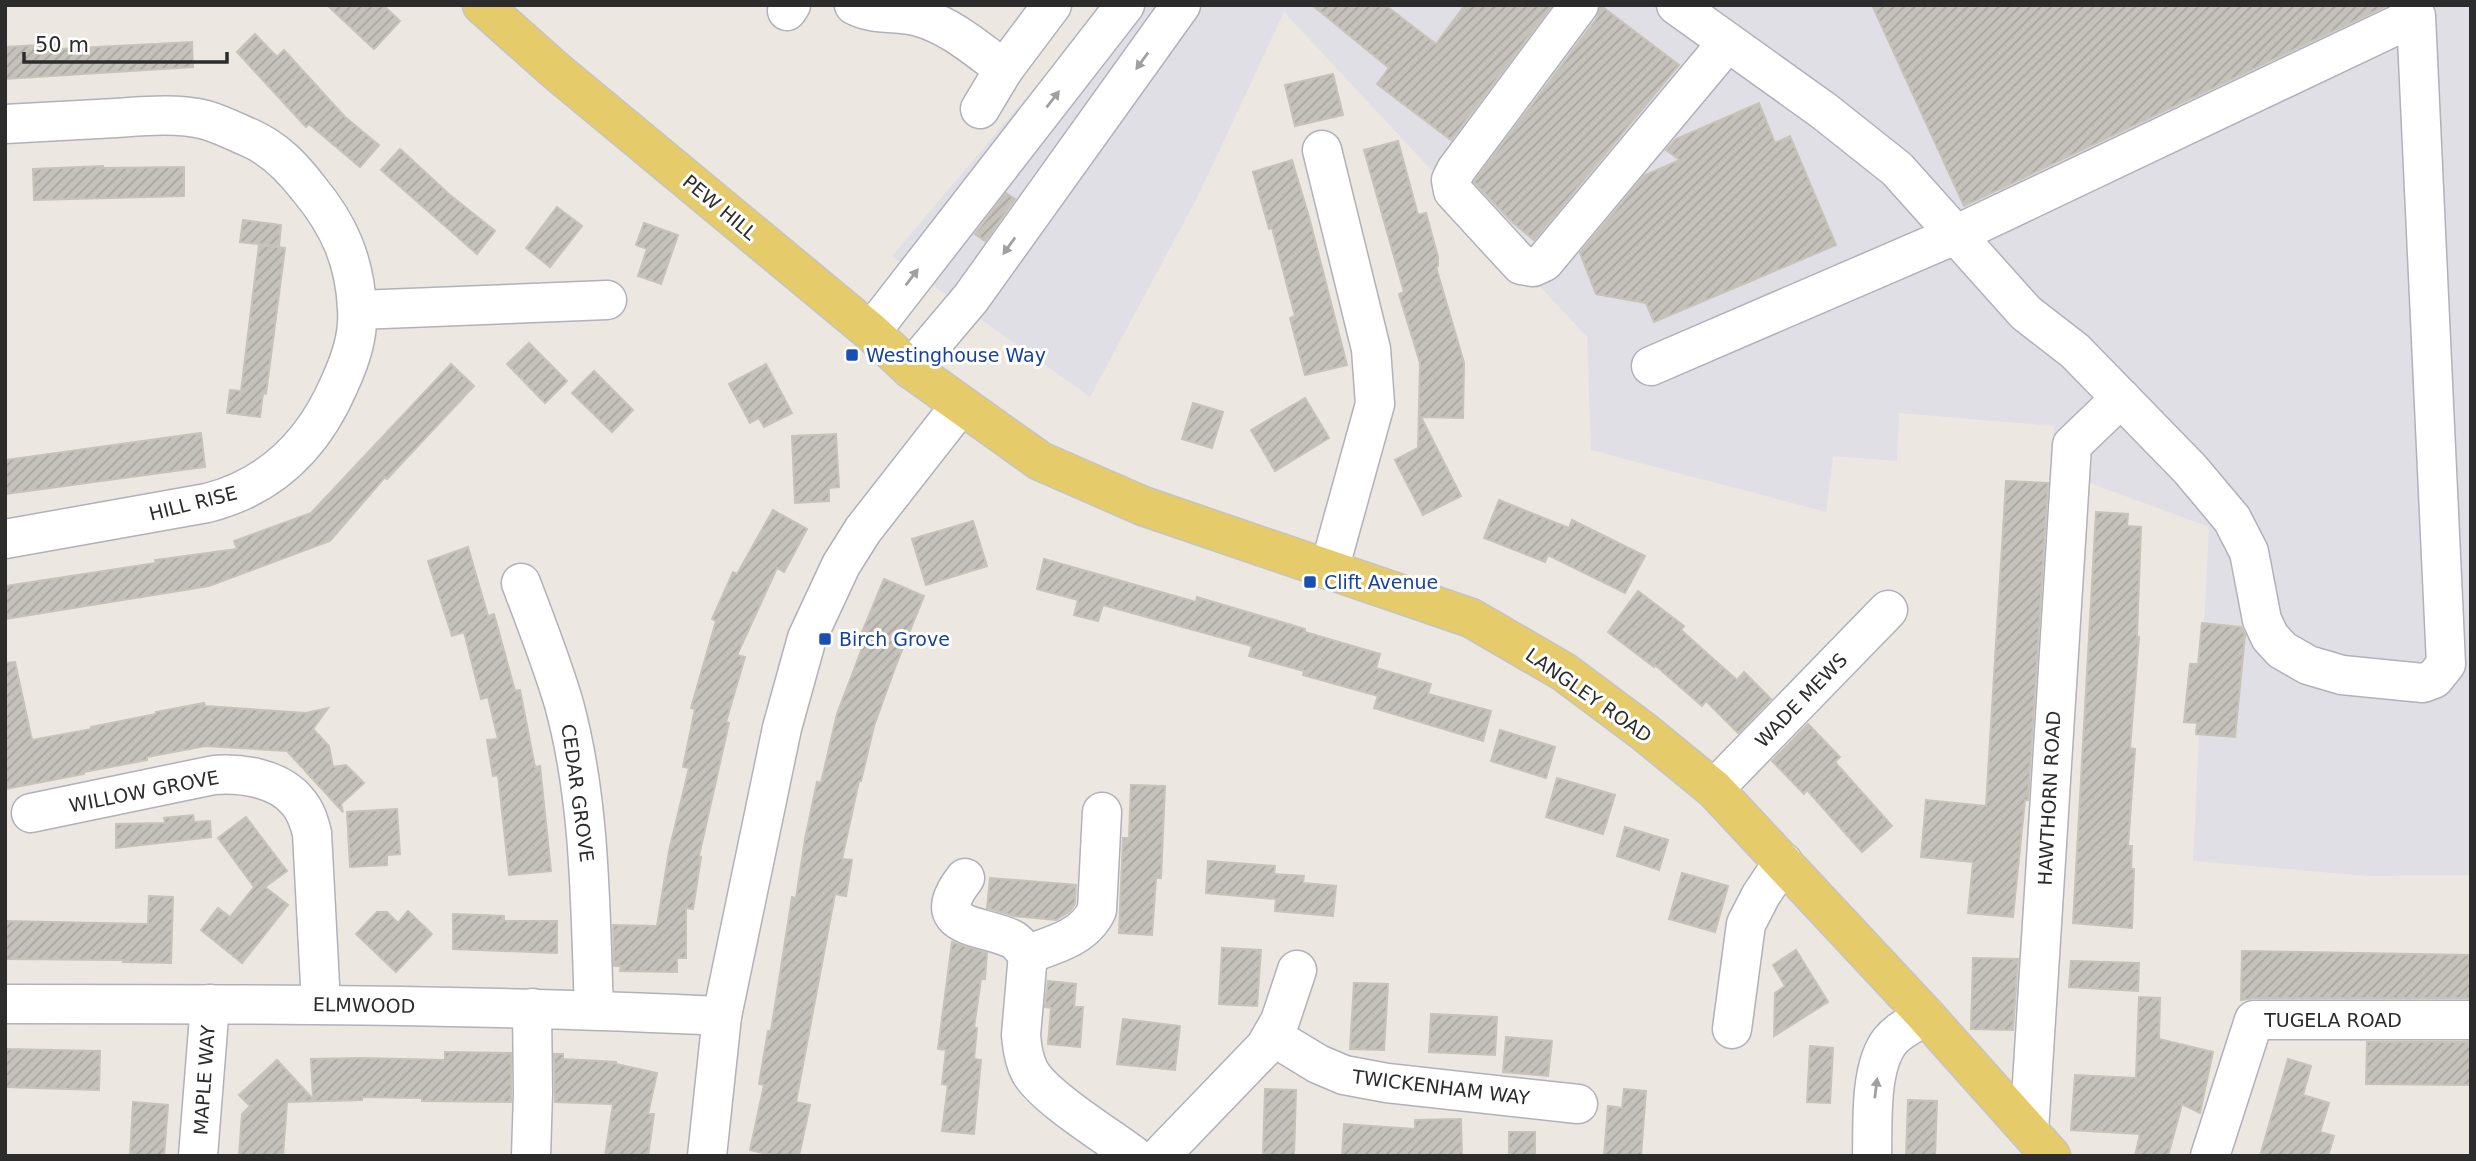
<svg xmlns="http://www.w3.org/2000/svg" width="2476" height="1161" viewBox="0 0 2476 1161" font-family="'DejaVu Sans',sans-serif">
<style>
.industrial{fill:#e1dfe6}
.building{fill:url(#building-hatch);stroke:#c8c3b9;stroke-width:2}
.lines{fill:none;stroke-linecap:round;stroke-linejoin:round}
.minor-casing{stroke:#b0b1bb;stroke-width:41}
.major-casing{stroke:#c4c4c4;stroke-width:41}
.minor{stroke:#fff;stroke-width:38}
.major{stroke:#e6cb6b;stroke-width:38}
.oneway{fill:#a0a0a0}
.transit-dot{fill:#1a4fb4;stroke:#fff;stroke-width:2.5}
.labels{text-anchor:middle;dominant-baseline:central;stroke-width:6;stroke-linejoin:round;paint-order:stroke}
.street-label{font-size:19px;fill:#2c2c2c;stroke:#fff}
.transit-label{font-size:19px;fill:#164399;stroke:#fff;text-anchor:start}
</style>
<defs>
<pattern id="building-hatch" width="6" height="6" patternUnits="userSpaceOnUse" patternTransform="scale(1.75)"><rect width="6" height="6" fill="#c5c1bb"/><path d="M-1 1l2-2M0 6l6-6M5 7l2-2" fill="none" stroke="#a9a6a1"/></pattern>
</defs>
<rect width="100%" height="100%" fill="#ece7e0"/>
<polygon class="industrial" points="1105,5 2471,5 2471,875 2368,876 2193,861 2209,527 2052,469 2054,426 1899,413 1897,461 1833,456 1826,512 1591,450 1587,337 1284,12 1198,196 1090,397 892,256"/>
<g class="building">
<polygon points="327,5 383,5 400,21 374,49"/>
<polygon points="1312,5 1385,5 1436,44 1465,5 1552,5 1451,140 1377,84 1389,68"/>
<polygon points="1600,5 1679,65 1534,240 1512,222 1474,182 1597,18"/>
<polygon points="1872,5 2388,5 1964,206"/>
<polygon points="255,34 277,57 284,50 345,117 379,145 360,167 309,124 306,127 237,52"/>
<polygon points="192,42 193,67 5,79 5,47 57,44 58,49"/>
<polygon points="1333,74 1343,115 1295,126 1285,85"/>
<polygon points="1759,103 1775,143 1790,136 1836,245 1654,322 1646,303 1596,294 1580,253 1645,175 1680,160 1666,150 1676,139"/>
<polygon points="1398,141 1418,215 1426,213 1438,257 1438,266 1436,267 1464,363 1463,418 1421,417 1461,496 1423,515 1395,460 1418,448 1420,363 1399,294 1404,292 1364,150"/>
<polygon points="400,149 450,195 495,231 477,254 381,170"/>
<polygon points="1292,160 1309,217 1347,365 1305,375 1290,318 1295,316 1272,228 1269,229 1253,172"/>
<polygon points="103,166 103,168 184,167 184,196 34,200 33,169"/>
<polygon points="1006,193 1015,199 985,241 975,234"/>
<polygon points="557,207 582,226 550,267 526,248"/>
<polygon points="243,220 281,225 279,246 240,242"/>
<polygon points="644,223 678,235 661,284 638,276 647,249 636,245"/>
<polygon points="259,245 285,248 266,394 263,393 260,417 227,413 230,390 241,391"/>
<polygon points="529,343 567,381 545,403 507,364"/>
<polygon points="451,364 474,386 387,479 385,477 330,541 209,586 5,619 5,586 156,563 155,560 237,549 234,541 311,513"/>
<polygon points="766,364 792,413 764,427 759,418 750,423 729,384"/>
<polygon points="594,371 633,410 612,432 572,393"/>
<polygon points="1305,398 1329,438 1275,471 1251,430"/>
<polygon points="1193,403 1223,412 1212,448 1182,439"/>
<polygon points="201,433 205,467 5,494 5,460"/>
<polygon points="836,434 839,487 829,488 829,501 795,503 792,436"/>
<polygon points="2006,481 2048,483 2028,800 2025,800 2013,917 1968,913 1973,862 1921,857 1926,800 1986,806"/>
<polygon points="1499,500 1569,528 1572,520 1645,556 1625,593 1548,555 1545,562 1484,538"/>
<polygon points="773,510 807,529 784,572 777,568 737,655 745,657 726,722 729,723 699,856 701,857 693,909 686,908 686,958 677,958 677,972 620,971 621,966 614,966 613,925 657,926 669,851 689,768 683,767 695,709 691,708 716,621 712,619 733,572 737,574"/>
<polygon points="2096,512 2128,514 2127,526 2141,527 2137,637 2139,637 2130,748 2135,749 2128,846 2132,846 2131,869 2134,869 2132,928 2073,923"/>
<polygon points="973,521 987,566 926,585 912,539"/>
<polygon points="468,547 488,616 494,614 515,691 520,690 535,767 540,766 551,871 509,875 498,775 493,776 487,740 498,739 488,697 481,699 464,632 452,636 428,561"/>
<polygon points="1044,559 1196,602 1197,597 1305,629 1305,632 1380,654 1376,668 1431,684 1428,694 1491,711 1483,741 1374,708 1378,696 1303,675 1304,671 1249,656 1252,646 1103,605 1098,621 1074,615 1078,600 1037,589"/>
<polygon points="884,579 924,596 896,665 874,726 861,781 859,781 842,859 852,860 846,896 835,894 796,1102 810,1105 799,1156 776,1156 750,1150 764,1085 759,1084 768,1031 771,1031 792,897 796,898 805,839 817,782 821,783 837,714 867,635 862,632"/>
<polygon points="1638,591 1684,626 1681,630 1737,680 1744,672 1771,699 1738,733 1706,701 1702,706 1655,665 1654,667 1608,632"/>
<polygon points="2202,623 2241,627 2245,635 2235,737 2196,734 2197,723 2184,722 2190,664 2198,664"/>
<polygon points="15,662 32,740 92,729 91,727 156,714 156,712 204,703 205,706 306,713 328,708 313,729 329,746 333,767 346,765 364,783 341,804 343,812 287,751 205,746 147,757 147,760 84,772 84,774 5,789 5,663"/>
<polygon points="1808,724 1840,757 1835,762 1892,826 1862,852 1807,790 1804,794 1772,761"/>
<polygon points="1500,730 1555,747 1546,778 1491,761"/>
<polygon points="1557,778 1615,795 1603,834 1546,817"/>
<polygon points="1131,785 1165,786 1161,878 1156,878 1152,935 1119,933 1123,838 1129,838"/>
<polygon points="397,809 400,854 387,855 387,865 350,867 347,812"/>
<polygon points="193,815 194,822 210,821 211,837 116,848 116,824 165,823 164,818"/>
<polygon points="246,817 287,871 265,887 288,905 242,963 201,930 218,908 230,917 254,887 218,838"/>
<polygon points="1625,827 1668,840 1659,870 1617,856"/>
<polygon points="1208,861 1275,866 1274,874 1304,876 1303,883 1336,886 1333,916 1275,911 1276,899 1206,893"/>
<polygon points="1682,873 1728,886 1715,932 1669,919"/>
<polygon points="990,878 1076,885 1075,904 1070,911 1056,920 1014,916 987,908"/>
<polygon points="149,896 173,897 171,963 123,962 123,960 5,959 5,921 148,924"/>
<polygon points="408,911 432,934 396,972 356,934 377,912 387,912 398,923"/>
<polygon points="453,914 504,916 504,921 557,921 557,953 453,949"/>
<polygon points="952,942 987,953 985,979 981,979 974,1028 977,1028 974,1059 981,1060 974,1134 942,1131 948,1085 942,1084 946,1050 938,1049"/>
<polygon points="1222,948 1261,950 1257,1006 1219,1004"/>
<polygon points="1796,950 1828,1002 1774,1036 1775,993 1785,986 1773,965"/>
<polygon points="2242,951 2471,955 2471,998 2254,998 2241,1000"/>
<polygon points="1973,958 2018,959 2013,1030 1971,1029"/>
<polygon points="2071,961 2139,963 2138,991 2069,987"/>
<polygon points="1048,981 1076,984 1074,1007 1083,1007 1080,1047 1048,1044 1051,1008 1045,1007"/>
<polygon points="1354,983 1388,984 1384,1050 1350,1049"/>
<polygon points="2139,997 2160,998 2159,1039 2213,1052 2200,1113 2182,1104 2168,1156 2135,1156 2140,1134 2071,1130 2075,1075 2136,1078"/>
<polygon points="1431,1014 1497,1017 1495,1055 1429,1052"/>
<polygon points="1123,1019 1180,1026 1175,1070 1117,1064"/>
<polygon points="1506,1037 1552,1041 1548,1076 1503,1072"/>
<polygon points="2367,1042 2471,1042 2471,1085 2366,1084"/>
<polygon points="1810,1046 1833,1048 1830,1103 1807,1102"/>
<polygon points="5,1049 100,1051 99,1090 5,1087"/>
<polygon points="445,1052 511,1053 511,1102 422,1101 422,1098 362,1097 362,1100 287,1102 283,1156 239,1156 242,1114 250,1106 239,1095 277,1060 313,1099 311,1059 361,1058 445,1060"/>
<polygon points="554,1054 563,1054 563,1059 616,1062 616,1064 657,1073 648,1114 654,1114 648,1156 605,1156 613,1104 555,1102"/>
<polygon points="2288,1059 2311,1066 2303,1095 2329,1103 2320,1132 2334,1136 2328,1156 2260,1156"/>
<polygon points="1265,1089 1296,1090 1294,1156 1263,1155"/>
<polygon points="1624,1089 1646,1091 1641,1156 1604,1156 1608,1106 1622,1108"/>
<polygon points="1908,1100 1937,1101 1935,1156 1906,1156"/>
<polygon points="133,1102 168,1105 164,1156 130,1156"/>
<polygon points="1461,1119 1462,1156 1342,1156 1344,1124 1415,1129 1415,1120"/>
<rect x="1509" y="1132" width="26" height="24"/>
</g>
<g class="lines">
<g class="minor-casing">
<g id="minor">
<path d="M854 5C874 16 898 11 919 17 951 26 977 49 1004 69L1052 5"/>
<polyline points="1579,5 1456,170 1451,180 1453,191 1521,265 1533,267 1544,262 1727,43"/>
<polyline points="787,11 791,5"/>
<polyline points="980,109 1004,69"/>
<path d="M5 124C42 122 79 120 116 118 146 116 177 113 206 120 220 124 236 132 250 138 275 149 293 168 309 189 339 225 355 261 357 309 359 336 350 361 339 385 313 445 270 487 207 503L5 539"/>
<polyline points="1322,150 1371,349 1375,404 1329,570"/>
<polyline points="358,310 607,300"/>
<polyline points="871,332 1125,5"/>
<polyline points="1651,366 1955,235 2416,16 2446,664 2434,679 2423,683 2342,675 2308,665 2282,650 2270,637 2262,620 2249,552 2232,519 2190,469 2075,351 2026,313 1897,169 1824,111 1676,5"/>
<polyline points="911,369 971,298 1181,5"/>
<path d="M521 583C536 623 552 663 564 704 591 803 590 907 594 1010"/>
<polyline points="1714,789 1888,610"/>
<path d="M31 813 214 775C242 773 279 778 298 802 306 811 309 822 312 833L321 1004"/>
<path d="M965 878C925 929 981 924 1012 939 1018 942 1023 950 1028 954 1054 945 1085 937 1097 910L1102 812"/>
<path d="M1028 954 1021 1035C1022 1048 1024 1061 1030 1072 1045 1098 1108 1136 1134 1156"/>
<path d="M5 1004C244 1004 483 1004 722 1016"/>
<polyline points="1732,1029 1746,924 1761,895 1783,862"/>
<polyline points="1272,1036 1318,1064 1344,1075 1387,1083 1578,1104"/>
<polyline points="2029,1131 2072,445 2121,398"/>
<polyline points="198,1156 210,1004"/>
<polyline points="531,1156 533,1093 532,1008"/>
<polyline points="707,1156 722,1016 782,728 807,638 841,565 863,530 960,406"/>
<polyline points="1160,1156 1265,1047 1280,1021 1297,970"/>
<path d="M1872 1156C1873 1124 1869 1068 1890 1041 1899 1030 1914 1023 1926 1016"/>
<polyline points="2210,1156 2254,1020 2471,1020"/>
</g>
</g>
<g class="major-casing">
<polyline id="major" points="482,5 555,70 871,332 911,369 1040,461 1143,506 1471,618 1564,672 1643,731 1714,789 1926,1016 2051,1156"/>
</g>
<use href="#minor" class="minor"/>
<use href="#major" class="major"/>
</g>
<defs><path id="oneway-solid" d="M-6-.8H1V-3.2L6.5 0L1 3.2V.8H-6Z" transform="scale(1.75)"/></defs>
<g class="oneway">
<use href="#oneway-solid" transform="translate(1142 61) rotate(126)"/>
<use href="#oneway-solid" transform="translate(1053 99) rotate(-52)"/>
<use href="#oneway-solid" transform="translate(1009 246) rotate(126)"/>
<use href="#oneway-solid" transform="translate(912 277) rotate(-53)"/>
<use href="#oneway-solid" transform="translate(1876 1088) rotate(-83)"/>
</g>
<g class="transit-dot">
<rect x="845" y="348" width="14" height="14" rx="3.5"/>
<rect x="1303" y="575" width="14" height="14" rx="3.5"/>
<rect x="818" y="632" width="14" height="14" rx="3.5"/>
</g>
<g class="labels">
<g class="street-label">
<text transform="translate(720 207) rotate(40)">PEW HILL</text>
<text transform="translate(193 503) rotate(-14)">HILL RISE</text>
<text transform="translate(1589 695) rotate(35)">LANGLEY ROAD</text>
<text transform="translate(1801 700) rotate(-46)">WADE MEWS</text>
<text transform="translate(144 791) rotate(-11)">WILLOW GROVE</text>
<text transform="translate(578 793) rotate(82)">CEDAR GROVE</text>
<text transform="translate(2049 798) rotate(-87)">HAWTHORN ROAD</text>
<text transform="translate(364 1005) rotate(1)">ELMWOOD</text>
<text x="2333" y="1020">TUGELA ROAD</text>
<text transform="translate(204 1080) rotate(-86)">MAPLE WAY</text>
<text transform="translate(1441 1087) rotate(7)">TWICKENHAM WAY</text>
</g>
<g class="transit-label">
<text x="866" y="355">Westinghouse Way</text>
<text x="1324" y="582">Clift Avenue</text>
<text x="839" y="639">Birch Grove</text>
</g>
</g>
<rect width="2476" height="1161" fill="none" stroke="#2c2c2c" stroke-width="14"/>
<path d="M24 52v10h203v-10" fill="none" stroke="#2c2c2c" stroke-width="3.5"/>
<text x="35" y="52" font-size="21" fill="#2c2c2c" stroke="#ffffff" stroke-width="5" paint-order="stroke">50 m</text>
</svg>
